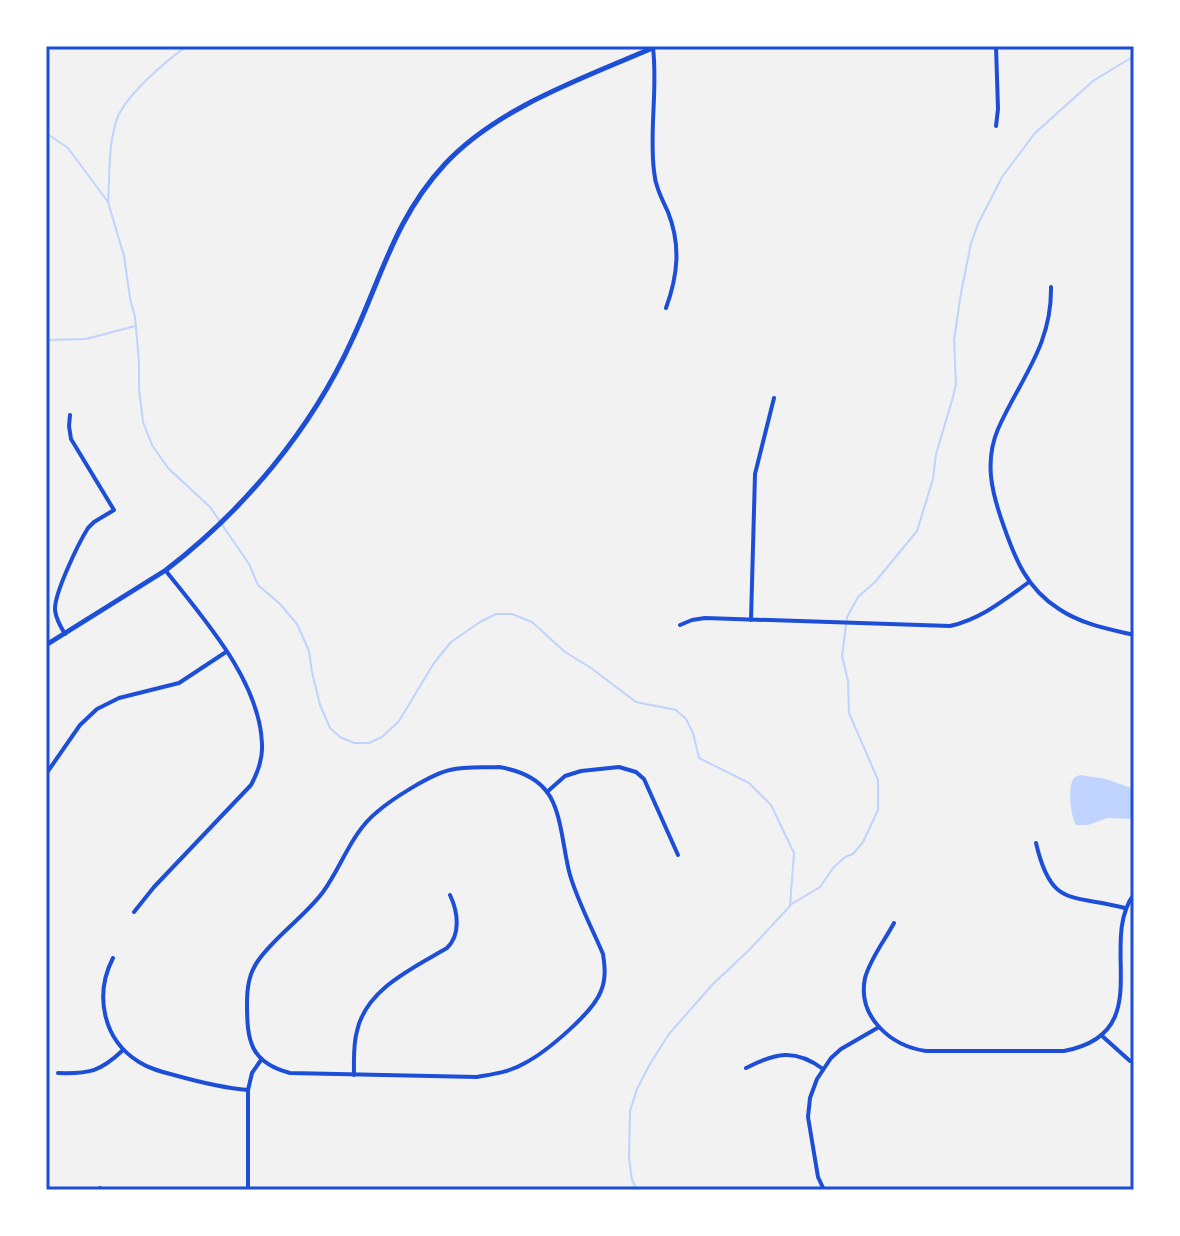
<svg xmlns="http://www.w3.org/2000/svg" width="1180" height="1236" viewBox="0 0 1180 1236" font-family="'DM Sans',sans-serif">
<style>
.water{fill:#bfd3fe}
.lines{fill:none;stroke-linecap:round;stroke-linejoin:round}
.stream{stroke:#bfd3fe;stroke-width:2}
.minor{stroke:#1d4ed8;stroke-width:4}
.tertiary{stroke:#1d4ed8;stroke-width:5}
.neatline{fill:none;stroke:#1d4ed8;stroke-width:3}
</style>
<rect width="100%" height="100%" fill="#f2f2f2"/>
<path class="water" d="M1080 775 1106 779 1134 789V819L1107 818 1088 825H1076C1071 817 1067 786 1074 778 1075 777 1078 776 1080 775Z"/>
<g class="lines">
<g class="stream">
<polyline points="46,133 68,148 108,202 124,256 130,298 135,317 139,362 139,389 143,422 152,445 168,468 210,507 249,564 258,585 280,604 297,624 309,651 312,672 320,705 330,728 340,737 354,743 369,743 382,737 399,721 434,663 451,642 480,622 496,614 512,614 532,622 565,652 591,668 636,702 676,710 686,719 693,733 699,758 749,783 771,805 794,853 790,906 750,949 712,985 669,1034 650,1064 637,1089 630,1111 629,1158 632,1180 637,1190"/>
<path d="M108 202C110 176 108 147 116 122 122 98 167 60 187 46"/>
<polyline points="46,340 86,339 135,326"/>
<polyline points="790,905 820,887 833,868 845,857 853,854 863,842 878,810 878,780 849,713 848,681 842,656 847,617 858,597 875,582 917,531 933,479 936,454 953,397 956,384 954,340 961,293 971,243 978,224 1002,177 1035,133 1093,81 1134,56"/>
</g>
<g class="minor">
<path d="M653 48C658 89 649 130 654 171 655 186 662 199 668 212 681 245 678 275 666 308"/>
<polyline points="996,126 998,109 996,46"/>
<path d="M1051 287C1052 346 1020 379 998 429 984 462 992 493 1003 524 1015 559 1027 589 1059 609 1081 624 1109 629 1134 635"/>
<polyline points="751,620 755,474 774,398"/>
<path d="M680 625 692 620 705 618 950 626C981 619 1004 600 1029 582"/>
<path d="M65 634C60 626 56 619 55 610 54 594 78 544 88 528L94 522 114 510 71 439 69 426 70 415"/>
<path d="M499 767C517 770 536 777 547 792 562 811 563 851 570 875 578 902 592 928 603 954 605 967 606 979 601 991 593 1013 546 1052 525 1063 510 1072 494 1074 477 1077L290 1073C250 1063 247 1040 247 1004 247 987 249 972 260 958 278 934 304 917 323 892 342 866 351 833 377 812 392 799 431 774 450 770 466 766 483 768 499 767Z"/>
<polyline points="46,774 80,725 97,709 119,698 179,683 226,652"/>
<polyline points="547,792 565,776 581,771 619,767 636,772 644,779 678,855"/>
<path d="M1036 843C1051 908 1071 894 1125 908"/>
<path d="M134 912 154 887 251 785C258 772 263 759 262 744 260 681 203 618 166 571"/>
<path d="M894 923C885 940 870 959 865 978 857 1017 891 1046 926 1051H1064C1159 1033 1097 944 1134 894"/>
<path d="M113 958C94 995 103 1040 139 1062 150 1069 162 1072 174 1075 199 1082 222 1088 248 1090"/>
<polyline points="1101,1035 1130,1061"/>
<path d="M746 1068C775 1053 795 1048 823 1069"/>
<path d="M58 1073C89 1074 100 1072 123 1050"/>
<path d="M354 1075C354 1060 353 1045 357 1031 366 989 413 968 447 948 461 934 458 912 450 895"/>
<polyline points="100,1188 103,1190"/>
<polyline points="248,1190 248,1090 252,1073 261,1060"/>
<polyline points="824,1190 818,1177 808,1117 810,1098 817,1079 831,1058 841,1049 879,1027"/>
</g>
<path class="tertiary" d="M46 645 166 570C244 510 311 430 352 340 382 276 395 218 445 164 499 106 587 77 657 46"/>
</g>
<rect width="1180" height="1236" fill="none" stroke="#ffffff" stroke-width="96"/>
<rect x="48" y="48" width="1084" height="1140" class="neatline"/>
</svg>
